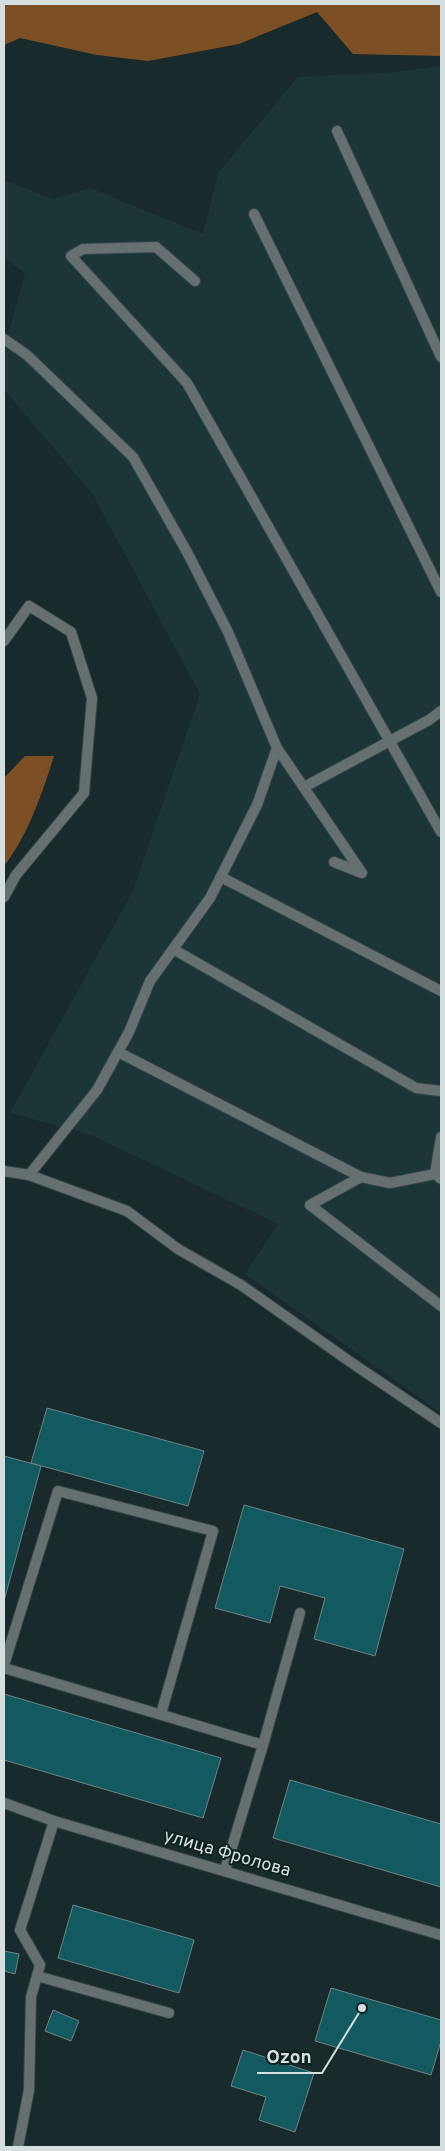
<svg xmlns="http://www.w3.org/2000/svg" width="445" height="2151" viewBox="0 0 445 2151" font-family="Overpass,sans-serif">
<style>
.built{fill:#1c3638}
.forest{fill:#7c5024}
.building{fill:#135a60;stroke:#6e8284}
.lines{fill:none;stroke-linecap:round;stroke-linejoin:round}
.service-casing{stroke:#364748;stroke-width:12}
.minor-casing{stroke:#364748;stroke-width:12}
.service{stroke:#677071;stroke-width:10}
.minor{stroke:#677071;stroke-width:10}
.labels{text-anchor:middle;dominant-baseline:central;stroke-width:4;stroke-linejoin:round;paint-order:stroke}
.street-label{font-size:18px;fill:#d5dfe0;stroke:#0f2022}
.leader{fill:none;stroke:#d5dfe0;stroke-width:2}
.callout-dot{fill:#d5dfe0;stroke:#0f2022;stroke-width:2}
.callout-label{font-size:19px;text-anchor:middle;font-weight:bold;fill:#d5dfe0;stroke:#0f2022;stroke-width:4;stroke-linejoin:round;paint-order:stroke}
</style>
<rect width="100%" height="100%" fill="#182a2b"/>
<polygon class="built" points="441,66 441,1413 245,1274 278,1224 91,1135 10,1113 133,891 200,694 92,493 4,390 4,350 25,273 4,258 4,180 53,199 90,188 203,234 218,173 298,77 394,72"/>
<g class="forest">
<polygon points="4,4 441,4 441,56 353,54 317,12 239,44 148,61 97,55 20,38 4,45"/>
<path d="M25 756H54C42 793 29 834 4 866V778Z"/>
</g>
<g class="building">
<polygon points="47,1408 204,1451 188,1506 31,1463"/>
<polygon points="4,1456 41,1466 4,1601"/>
<polygon points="244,1505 404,1549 375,1656 314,1639 325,1598 280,1586 270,1623 215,1608"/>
<polygon points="4,1694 221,1758 203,1818 4,1760"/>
<polygon points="290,1780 441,1824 441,1887 273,1838"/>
<polygon points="73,1905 194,1940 179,1993 58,1958"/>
<polygon points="4,1951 19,1954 15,1974 4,1971"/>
<polygon points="331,1988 441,2020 441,2041 431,2075 315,2041"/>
<polygon points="53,2010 79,2021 71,2041 45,2031"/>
<polygon points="243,2050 314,2073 295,2132 259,2120 266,2097 231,2086"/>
</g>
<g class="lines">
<g class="service-casing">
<g id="service">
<polyline points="337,131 441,357"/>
<polyline points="254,214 441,592"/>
<polyline points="195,281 156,247 83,249 71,256 187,383 441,832"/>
<polyline points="4,339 27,355 133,457 187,552 228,632 277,748 257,805 210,898 150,981 129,1032 97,1090 29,1175 4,1171"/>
<polyline points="4,641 29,606 71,632 92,698 84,793 16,875 4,897"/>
<polyline points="277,748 362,873 334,862"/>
<polyline points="304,787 429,720 441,711"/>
<polyline points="221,877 441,991"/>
<polyline points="173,949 416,1088 441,1091"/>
<polyline points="118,1052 361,1177 310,1205 441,1306"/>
<polyline points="435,1174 441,1137"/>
<polyline points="29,1175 127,1211 178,1249 241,1285 349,1361 441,1423"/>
<polyline points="361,1177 390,1183 435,1174 441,1179"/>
<polyline points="4,1665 58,1491 213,1531 161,1714"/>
<polyline points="4,1668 263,1745 225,1870"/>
<polyline points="263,1745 300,1613"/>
<polyline points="37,1976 169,2013"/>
<polyline points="18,2147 29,2090 31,1997 40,1965 20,1930 54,1821"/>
</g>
</g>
<g class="minor-casing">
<polyline id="minor" points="4,1803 54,1821 441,1935"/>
</g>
<use href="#service" class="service"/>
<use href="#minor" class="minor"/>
</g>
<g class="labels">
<g class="street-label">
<text transform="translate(227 1854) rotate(16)">улица Фролова</text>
</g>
</g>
<path class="leader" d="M362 2008L322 2073H257"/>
<circle class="callout-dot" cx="362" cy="2008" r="5"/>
<g class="callout-label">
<text x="289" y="2063">Ozon</text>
</g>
<rect width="445" height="2151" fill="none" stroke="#d5dfe0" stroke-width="10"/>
</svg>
